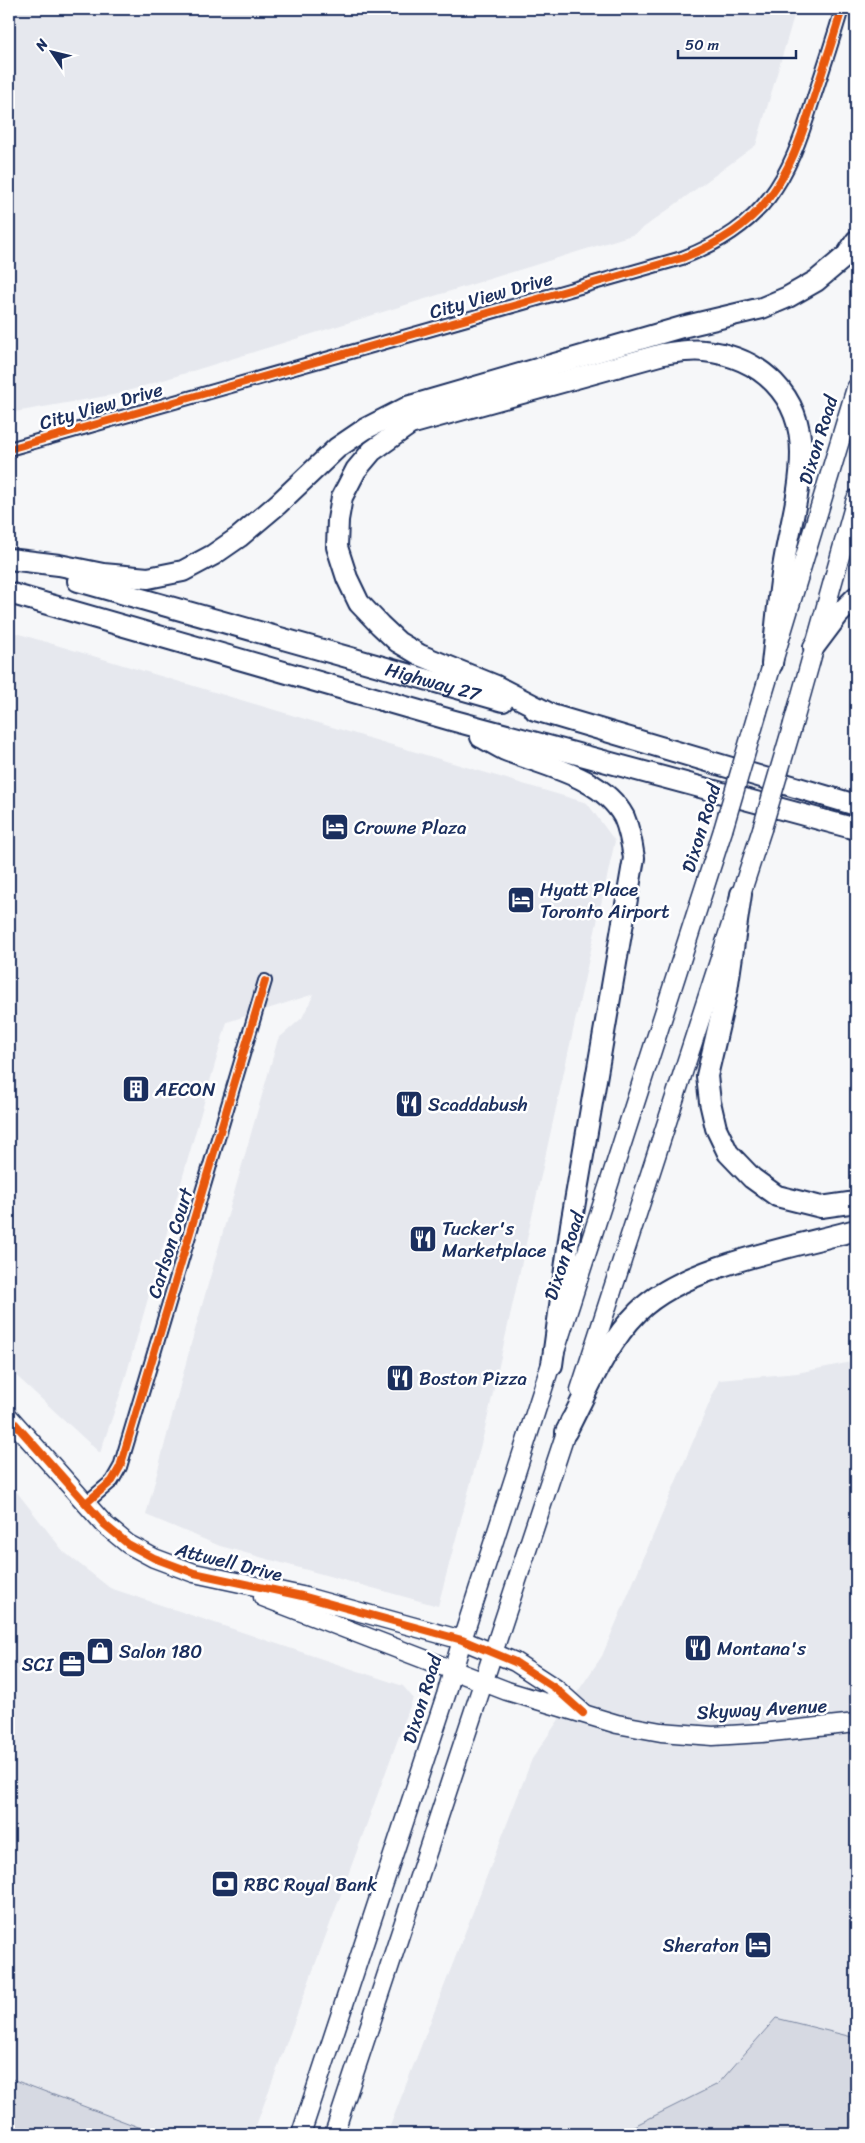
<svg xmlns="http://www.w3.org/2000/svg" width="865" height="2143" viewBox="0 0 865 2143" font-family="Sriracha,sans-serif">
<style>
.built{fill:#e6e8ee}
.green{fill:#d6d9e2;stroke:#7884a0}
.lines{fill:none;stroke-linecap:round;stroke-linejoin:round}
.street-casing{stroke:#1b2f5e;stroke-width:16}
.secondary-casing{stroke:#1b2f5e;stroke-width:21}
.primary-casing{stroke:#1b2f5e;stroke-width:24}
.street{stroke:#fff;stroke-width:12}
.secondary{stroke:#fff;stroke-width:18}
.primary{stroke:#fff;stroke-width:20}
.secondary-bridge-casing{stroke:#1b2f5e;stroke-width:21;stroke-linecap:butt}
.secondary-bridge{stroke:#fff;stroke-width:18}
.cycleway-casing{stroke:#fff;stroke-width:11}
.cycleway{stroke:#e8590c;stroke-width:8}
.labels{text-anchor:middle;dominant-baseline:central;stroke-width:5;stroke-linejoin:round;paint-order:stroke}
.street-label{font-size:19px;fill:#1b2f5e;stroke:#fff}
.poi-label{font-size:19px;fill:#1b2f5e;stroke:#fff;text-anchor:start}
</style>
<rect width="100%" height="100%" fill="#f6f7f9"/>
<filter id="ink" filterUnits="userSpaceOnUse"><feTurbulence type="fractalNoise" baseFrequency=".02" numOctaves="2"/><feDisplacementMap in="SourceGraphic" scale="10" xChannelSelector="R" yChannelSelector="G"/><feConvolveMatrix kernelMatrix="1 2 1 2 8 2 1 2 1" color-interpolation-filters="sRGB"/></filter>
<g filter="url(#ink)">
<g class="built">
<polygon points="9,9 796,9 756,145 635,234 118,394 9,413"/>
<polygon points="9,631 587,803 615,841 485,1429 438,1606 220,1546 146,1515 191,1344 278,1039 302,1018 314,994 227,1022 123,1386 100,1453 9,1369"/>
<polygon points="856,1361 856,2038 776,2018 718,2084 618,2134 387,2134 532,1759 602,1656 719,1380 797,1373"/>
<polygon points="9,1482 64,1552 110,1588 403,1686 413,1698 253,2134 157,2134 9,2078"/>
</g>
<g class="green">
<polygon points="776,2018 856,2038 856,2134 618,2134 718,2084"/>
<polygon points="9,2078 157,2134 9,2134"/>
</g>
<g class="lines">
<g class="street-casing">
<g id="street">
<path d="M9 449 682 258C765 226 788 181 813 100 823 70 833 39 842 9"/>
<polyline points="86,1503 112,1481 120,1467 265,981"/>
</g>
</g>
<g class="secondary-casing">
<g id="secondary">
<polyline points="758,711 856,388"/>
<polyline points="793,724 856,499"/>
<polyline points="580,1390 762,829"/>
<polyline points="9,1417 105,1525 128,1544 154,1558 194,1573 302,1596 462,1640 515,1662 555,1688 583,1713"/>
<polyline points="263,1597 507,1691 617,1724 661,1732 713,1736 762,1733 856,1723"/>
<polyline points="301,2134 446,1695 462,1640 723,830"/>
<polyline points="334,2134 570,1420"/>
</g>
</g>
<g class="primary-casing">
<g id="primary">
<polyline points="9,559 59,565 103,574 148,578 183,571 213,555 239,537 278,504 337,448 365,429 410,406 682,327 762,308 788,297 816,281 847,255 856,241"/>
<path id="s1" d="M78 581 503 701"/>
<polyline points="9,593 451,720 856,829"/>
<polyline points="814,647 838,615 856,597"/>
<polyline points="535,710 856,805"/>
<path d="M548 713 494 685 420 655 398 642 380 625 359 603 347 578 337 547 338 520 342 497 356 470 372 451 410 424 663 354C677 352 691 349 704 351 761 357 801 395 801 453 801 491 790 526 784 562 778 596 776 630 772 664"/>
<path d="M481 737C489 741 497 746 505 750 544 766 602 776 624 817 630 831 632 844 634 858L571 1225 552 1365"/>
<polyline points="741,894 727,990 707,1076 710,1102 716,1128 728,1153 752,1178 777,1196 821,1207 856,1202"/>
<path d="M566 1432C587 1392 605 1345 638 1312 683 1266 794 1247 856 1230"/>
</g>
</g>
<use href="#street" class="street"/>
<use href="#secondary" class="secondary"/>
<use href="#primary" class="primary"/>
<g class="secondary-bridge-casing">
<g id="secondary-bridge">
<polyline points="762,829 793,724"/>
<polyline points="723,830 758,711"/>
</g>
</g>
<use href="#secondary-bridge" class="secondary-bridge"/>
<g class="cycleway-casing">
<g id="cycleway">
<path d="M9 449 682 258C765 226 788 181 813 100 823 70 833 39 842 9"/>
<polyline points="9,1417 105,1525 128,1544 154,1558 194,1573 302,1596 462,1640 515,1662 555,1688 583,1713"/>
<polyline points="86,1503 112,1481 120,1467 265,981"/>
</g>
</g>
<use href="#cycleway" class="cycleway"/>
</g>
</g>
<defs>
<g id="hotel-square" transform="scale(1.4375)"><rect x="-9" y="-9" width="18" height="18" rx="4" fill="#1b2f5e" stroke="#fff"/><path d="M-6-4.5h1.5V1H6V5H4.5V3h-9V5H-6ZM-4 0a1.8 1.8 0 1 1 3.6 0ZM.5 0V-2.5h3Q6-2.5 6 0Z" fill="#fff"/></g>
<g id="building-square" transform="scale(1.4375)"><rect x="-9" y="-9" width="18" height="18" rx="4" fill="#1b2f5e" stroke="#fff"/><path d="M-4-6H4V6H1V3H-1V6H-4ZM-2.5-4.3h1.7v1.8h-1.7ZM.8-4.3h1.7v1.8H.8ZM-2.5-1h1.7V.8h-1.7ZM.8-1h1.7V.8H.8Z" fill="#fff"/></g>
<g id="restaurant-square" transform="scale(1.4375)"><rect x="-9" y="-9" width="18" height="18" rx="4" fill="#1b2f5e" stroke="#fff"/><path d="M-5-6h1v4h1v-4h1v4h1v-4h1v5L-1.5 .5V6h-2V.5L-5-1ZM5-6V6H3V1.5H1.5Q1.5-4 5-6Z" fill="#fff"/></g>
<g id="shop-square" transform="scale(1.4375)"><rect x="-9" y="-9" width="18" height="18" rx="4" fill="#1b2f5e" stroke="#fff"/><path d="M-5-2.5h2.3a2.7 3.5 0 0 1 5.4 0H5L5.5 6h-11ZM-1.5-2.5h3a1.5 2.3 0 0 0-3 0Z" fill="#fff"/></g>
<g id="office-square" transform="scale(1.4375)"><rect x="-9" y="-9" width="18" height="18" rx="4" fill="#1b2f5e" stroke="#fff"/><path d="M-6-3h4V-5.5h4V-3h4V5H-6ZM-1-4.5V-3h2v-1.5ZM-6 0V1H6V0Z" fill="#fff"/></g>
<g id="bank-square" transform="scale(1.4375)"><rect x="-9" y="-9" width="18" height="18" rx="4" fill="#1b2f5e" stroke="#fff"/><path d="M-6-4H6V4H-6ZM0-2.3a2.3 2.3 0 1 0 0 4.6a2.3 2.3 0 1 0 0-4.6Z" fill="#fff"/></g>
</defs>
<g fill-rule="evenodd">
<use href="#hotel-square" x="335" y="827"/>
<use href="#hotel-square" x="521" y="900"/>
<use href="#building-square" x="136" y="1089"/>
<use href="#restaurant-square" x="409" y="1104"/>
<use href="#restaurant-square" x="423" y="1239"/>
<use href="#restaurant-square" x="400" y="1378"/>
<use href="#restaurant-square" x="698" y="1648"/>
<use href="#shop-square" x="100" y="1651"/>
<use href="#office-square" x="72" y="1664"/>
<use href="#bank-square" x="225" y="1884"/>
<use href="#hotel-square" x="758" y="1945"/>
</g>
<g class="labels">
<g class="street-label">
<text transform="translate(491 295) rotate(-16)">City View Drive</text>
<text transform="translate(101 406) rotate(-16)">City View Drive</text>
<text transform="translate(818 440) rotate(-73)">Dixon Road</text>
<text stroke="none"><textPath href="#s1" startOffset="369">Highway 27</textPath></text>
<text transform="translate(701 828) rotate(-73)">Dixon Road</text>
<text transform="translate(170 1243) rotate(-73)">Carlson Court</text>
<text transform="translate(564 1256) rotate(-72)">Dixon Road</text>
<text transform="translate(229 1562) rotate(14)">Attwell Drive</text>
<text transform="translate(422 1699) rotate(-73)">Dixon Road</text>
<text transform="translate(762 1709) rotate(-3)">Skyway Avenue</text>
</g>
<g class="poi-label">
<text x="354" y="827">Crowne Plaza</text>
<text x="540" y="889">Hyatt Place<tspan x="540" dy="22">Toronto Airport</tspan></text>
<text x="155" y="1089">AECON</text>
<text x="428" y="1104">Scaddabush</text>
<text x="442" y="1228">Tucker's<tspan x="442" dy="22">Marketplace</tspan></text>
<text x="419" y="1378">Boston Pizza</text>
<text x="717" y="1648">Montana's</text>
<text x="119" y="1651">Salon 180</text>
<text x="53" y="1664" text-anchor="end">SCI</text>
<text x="244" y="1884">RBC Royal Bank</text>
<text x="739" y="1945" text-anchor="end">Sheraton</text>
</g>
</g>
<rect width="865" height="2143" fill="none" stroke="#fff" stroke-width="30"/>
<rect x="15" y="15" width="835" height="2113" fill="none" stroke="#1b2f5e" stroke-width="2" filter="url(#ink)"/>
<g transform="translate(52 52) rotate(305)" stroke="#ffffff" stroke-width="4" paint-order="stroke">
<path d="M0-4L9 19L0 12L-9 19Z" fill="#1b2f5e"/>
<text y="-8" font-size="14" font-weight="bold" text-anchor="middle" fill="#1b2f5e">N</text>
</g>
<path d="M678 50v8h118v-8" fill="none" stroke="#1b2f5e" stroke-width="2.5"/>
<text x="685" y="50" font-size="15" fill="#1b2f5e" stroke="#ffffff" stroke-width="4" paint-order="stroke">50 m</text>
</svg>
